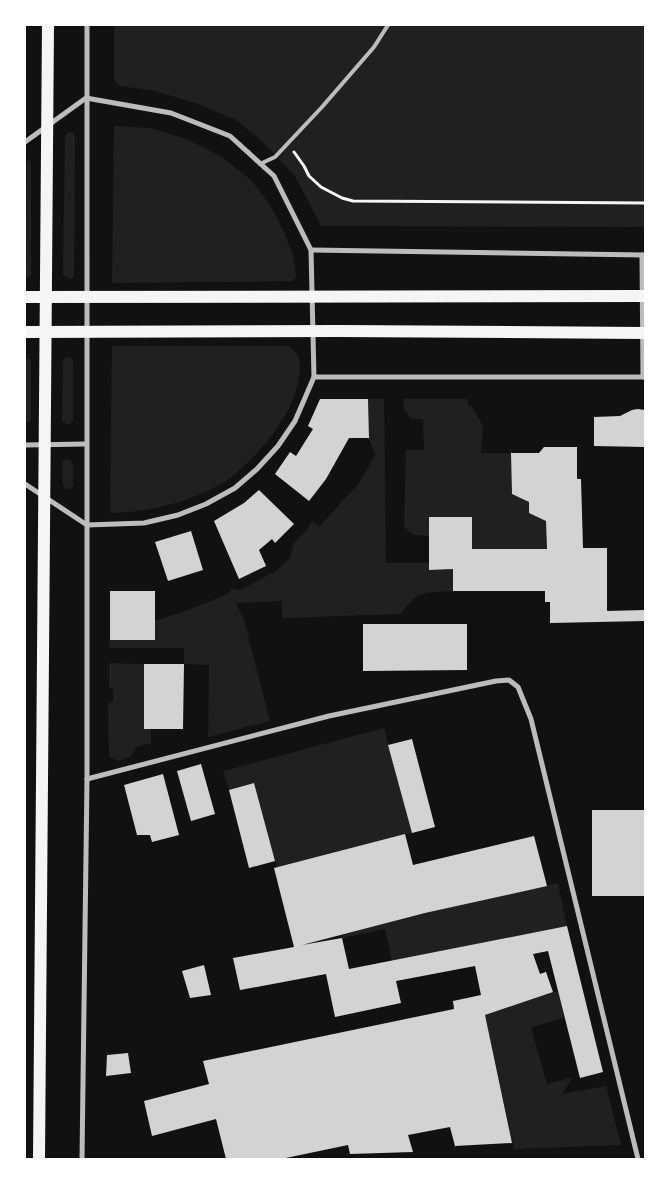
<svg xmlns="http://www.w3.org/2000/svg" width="670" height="1184" viewBox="0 0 670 1184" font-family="Karla,sans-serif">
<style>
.green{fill:#202020}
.building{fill:#d3d3d3}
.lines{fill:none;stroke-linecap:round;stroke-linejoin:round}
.path{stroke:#f5f5f5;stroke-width:3}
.service{stroke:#bcbcbc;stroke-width:4}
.minor{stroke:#bcbcbc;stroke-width:5}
.primary{stroke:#f5f5f5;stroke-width:12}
</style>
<rect width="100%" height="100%" fill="#111"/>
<g class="green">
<polygon points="114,25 645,25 645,227 321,226 295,176 262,141 236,120 200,105 156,91 120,86 114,80"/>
<polygon points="114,126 150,128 189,140 222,157 251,180 270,205 284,232 293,255 296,277 292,281 112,283"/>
<polygon points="69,132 73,132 75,137 74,277 70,279 63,275 65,136"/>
<polygon points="29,159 31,162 31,276 28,278 26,275 27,162"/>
<path d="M112 346H289C291 348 295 351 297 354 301 361 300 369 299 376 294 415 262 451 233 476 225 483 213 488 203 493 173 506 143 512 110 513Z"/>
<polygon points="66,357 70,357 73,361 73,420 70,424 65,424 62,421 63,360"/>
<polygon points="26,359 30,359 31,361 31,419 30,422 25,423"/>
<path d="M368 399H384L386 563H429L430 570 453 569V591C426 593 418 589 401 614L282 618V601L236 603 244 620 270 721 208 737 209 665 184 664V648H109L110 640H154L155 621C181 613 206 604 231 592L229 588 240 590 276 571 290 558 294 543 306 531 312 521 319 527 359 483 375 455 369 438Z"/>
<path d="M403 399H468V406H471L483 426 481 453H511L512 494 529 502V513L546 521 547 549H472V517H430L429 536C417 535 411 537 404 525L406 450H424L423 419H411L404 409Z"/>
<polygon points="64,460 70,460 73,464 73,486 70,489 66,489 63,485 62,464"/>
<polygon points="109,663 144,664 144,728 151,729 151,743 137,747 130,757 118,761 109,757 108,704 113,701 113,689 109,687"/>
<polygon points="384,728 412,833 277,867 254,783 229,790 223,771"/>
<polygon points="558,883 567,926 392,961 385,929 342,938 341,935 425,913"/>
<polygon points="553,992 558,992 564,1018 531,1027 547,1084 570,1078 571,1080 562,1094 606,1086 621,1145 514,1149 485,1015"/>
</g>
<g class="building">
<polygon points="320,399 368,399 369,438 349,438 326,479 309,501 275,474 290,452 296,456 313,429 308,426"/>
<polygon points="638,409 645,410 645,447 594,446 594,417 620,416 632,410"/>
<polygon points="544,447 577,447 577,479 581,479 583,548 607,548 607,611 645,610 645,621 550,623 550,602 545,602 545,591 453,591 453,569 429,570 429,517 472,517 472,549 547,549 546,521 529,513 529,502 512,494 511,453 539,453"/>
<polygon points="259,490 294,524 275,543 272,539 259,550 266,566 239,579 214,521 244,503"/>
<polygon points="191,531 203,570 168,581 155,542"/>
<rect x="110" y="591" width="45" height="49"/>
<polygon points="363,624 467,624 467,670 363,671"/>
<polygon points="144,664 184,664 183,729 144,729"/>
<polygon points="412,739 435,827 412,833 388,745"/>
<polygon points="201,764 215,814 191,821 177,771"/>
<polygon points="163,774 179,835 152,842 150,835 137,835 124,785"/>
<polygon points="254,783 275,861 249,868 229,790"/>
<rect x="592" y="810" width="53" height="86"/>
<polygon points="405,834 413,865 534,836 547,886 425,913 302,945 342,938 349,969 567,926 603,1072 580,1078 548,951 533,954 540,974 546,972 553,992 485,1015 512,1143 455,1146 450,1127 408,1135 413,1152 350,1154 348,1145 281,1159 226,1159 216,1119 152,1136 144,1101 209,1084 203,1061 454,1009 453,1001 481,995 475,966 396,981 401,1003 335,1017 326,974 240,990 233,958 294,947 274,868"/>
<polygon points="204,965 211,995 190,998 182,971"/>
<polygon points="128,1053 131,1073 106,1076 107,1055"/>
</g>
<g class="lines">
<polyline class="path" points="294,152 304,166 309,176 321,187 342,198 353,201 645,203"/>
<polyline class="service" points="260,164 275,157 322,107 374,47 388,25"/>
<g class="minor">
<polyline points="25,142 86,98 171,113 230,136 274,176 311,250 314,377 295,421 278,446 257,469 235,488 206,504 178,515 144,523 87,525 25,484"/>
<polyline points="311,250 645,255"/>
<polyline points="642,255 643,377"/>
<polyline points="314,377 645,377"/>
<polyline points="25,445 86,444"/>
<polyline points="87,779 329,716 496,681 509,680 518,687 531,719 638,1159"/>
<polyline points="82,1159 87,779 87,25"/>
</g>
<g class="primary">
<polyline points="25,297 645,296"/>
<polyline points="25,332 339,331 645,333"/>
<polyline points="39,1159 48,25"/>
</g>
</g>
<rect width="670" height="1184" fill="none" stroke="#ffffff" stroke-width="52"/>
</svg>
